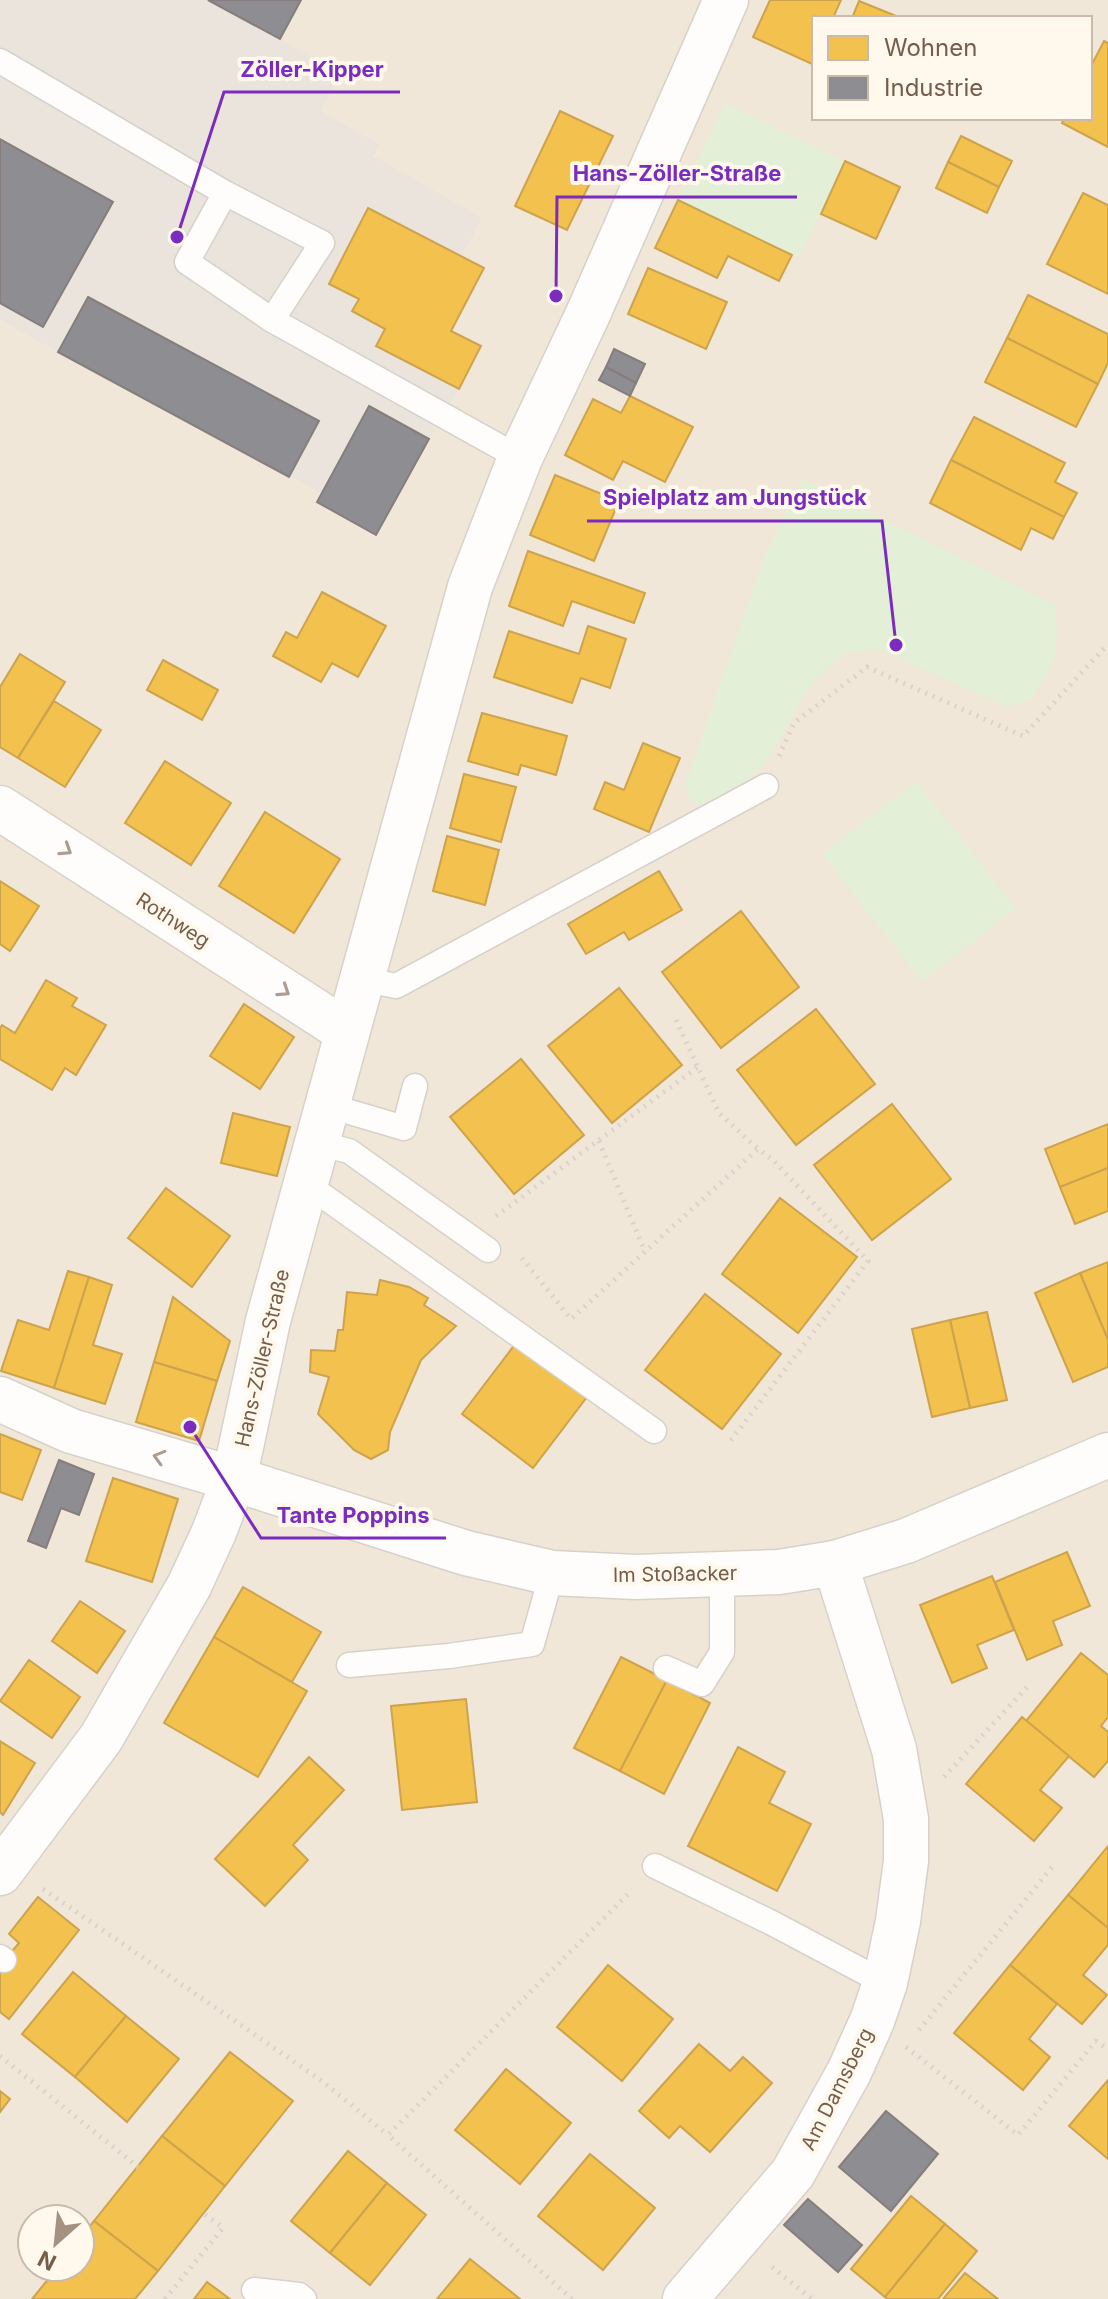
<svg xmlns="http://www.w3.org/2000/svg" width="1108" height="2299" viewBox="0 0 1108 2299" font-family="Inter,sans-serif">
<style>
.residential{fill:#f1e7d8;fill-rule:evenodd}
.industrial{fill:#ebe4dc}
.green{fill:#e3efd6}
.homes{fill:#f2c14e;stroke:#cda34d;stroke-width:2}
.industry{fill:#8d8d92;stroke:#867e7c;stroke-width:2}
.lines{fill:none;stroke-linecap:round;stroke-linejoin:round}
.service-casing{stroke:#d7d1c9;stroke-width:27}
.minor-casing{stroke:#d7d1c9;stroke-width:47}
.path{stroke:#dad3cd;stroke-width:5;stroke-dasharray:2 6;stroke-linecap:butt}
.service{stroke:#fefdfc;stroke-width:24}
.minor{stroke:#fefdfc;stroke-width:44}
.oneway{stroke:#ad9c91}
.labels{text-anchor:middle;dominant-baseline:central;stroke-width:8;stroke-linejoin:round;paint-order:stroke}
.street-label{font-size:20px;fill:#775c4a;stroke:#fff9ed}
.leader{fill:none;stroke:#7b2cbf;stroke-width:3}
.callout-dot{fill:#7b2cbf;stroke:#fff9ed;stroke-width:3}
.callout-label{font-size:22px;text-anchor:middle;font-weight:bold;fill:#7b2cbf;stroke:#fff9ed;stroke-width:8;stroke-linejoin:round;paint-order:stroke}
</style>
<rect width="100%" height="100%" fill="#f8f4eb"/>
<path class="residential" d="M301 0H1108V2299H0V321L322 494 458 390 376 346 352 311 368 208 461 256 374 155 380 144 320 111 280 39ZM814 18H1090V118H814ZM32 2219H80V2267H32Z"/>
<polygon class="industrial" points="0,0 301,0 280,39 341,74 321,111 380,144 374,156 482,218 462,256 368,208 359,299 352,311 385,329 376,347 459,389 429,439 322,494 0,321"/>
<g class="green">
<polygon points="725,103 845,161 799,258 678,200"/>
<path d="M803 479 1055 605C1059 651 1057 663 1030 701L1005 706 880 650 846 652 811 684 769 758 746 783 718 806 692 803 685 786 765 555Z"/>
<polygon points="916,781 1016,908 922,982 822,854"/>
</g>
<g class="homes">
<polygon points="770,0 841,0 833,18 814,18 812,64 753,37"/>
<polygon points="859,1 901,18 852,18"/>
<polygon points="1104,41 1108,43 1108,147 1062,123 1064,118 1090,118 1090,68"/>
<polygon points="560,111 613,136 567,230 515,206"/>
<polygon points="961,136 1012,161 999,187 948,162"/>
<polygon points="845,161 900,187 876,239 821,214"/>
<polygon points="948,162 999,187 987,213 936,188"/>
<polygon points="1083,193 1108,205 1108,294 1047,264"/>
<polygon points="678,200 792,255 779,281 728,256 717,278 655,248"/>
<polygon points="368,208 484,268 451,331 481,346 459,389 376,346 385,329 352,311 359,299 329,284"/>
<polygon points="648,268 727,302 706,349 628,314"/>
<polygon points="1028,295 1108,334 1108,363 1098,384 1007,338"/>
<polygon points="1007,338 1098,384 1076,427 985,382"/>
<polygon points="630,396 693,427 665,482 623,461 613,480 565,455 593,399 621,413"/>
<polygon points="974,417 1065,463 1055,482 1077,493 1064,517 951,460"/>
<polygon points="951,460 1064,517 1053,539 1031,528 1021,550 930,503"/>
<polygon points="555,475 619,501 594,561 530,535"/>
<polygon points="528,551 645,593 634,623 572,601 563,626 509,606"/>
<polygon points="322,592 386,626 358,677 332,663 321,682 273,656 286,632 297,638"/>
<polygon points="588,626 626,639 610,688 581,678 572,703 494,677 509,631 579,654"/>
<polygon points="20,654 65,682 18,758 0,747 0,687"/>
<polygon points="163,660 218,690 202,720 147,690"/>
<polygon points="54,701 101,730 65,787 18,758"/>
<polygon points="482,713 567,736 556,775 521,765 518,775 468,761"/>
<polygon points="643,743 680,758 649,832 594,809 605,782 624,790"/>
<polygon points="165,761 231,803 191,865 125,823"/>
<polygon points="464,774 516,787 501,842 450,828"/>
<polygon points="265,812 340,859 294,933 219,886"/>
<polygon points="447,836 499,850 485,905 433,891"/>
<polygon points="659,871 682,910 629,940 624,932 586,954 568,924"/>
<polygon points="0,881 39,906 10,951 0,944"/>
<polygon points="741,911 799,987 721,1048 662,972"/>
<polygon points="46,980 77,998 72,1006 106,1025 76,1075 65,1068 52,1090 0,1059 0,1028 2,1025 15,1033"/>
<polygon points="619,988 682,1065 612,1123 548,1046"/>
<polygon points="244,1004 294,1037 260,1089 210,1056"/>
<polygon points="816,1009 875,1084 796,1145 737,1070"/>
<polygon points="521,1059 584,1135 514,1194 450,1117"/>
<polygon points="892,1104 951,1179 872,1240 814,1165"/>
<polygon points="233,1113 290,1127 277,1176 221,1163"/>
<polygon points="1108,1124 1108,1168 1060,1187 1045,1149"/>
<polygon points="1108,1168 1108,1211 1075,1224 1060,1187"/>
<polygon points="166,1188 230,1236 192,1287 128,1238"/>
<polygon points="780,1198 857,1257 798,1333 722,1274"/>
<polygon points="1108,1262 1108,1340 1080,1273"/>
<polygon points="68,1271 89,1277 54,1388 1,1371 18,1320 49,1330"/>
<polygon points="1080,1273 1108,1340 1108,1367 1073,1382 1035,1293"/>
<polygon points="89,1277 112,1285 93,1345 122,1354 105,1404 54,1388"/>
<polygon points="380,1280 409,1287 428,1298 424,1305 456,1326 421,1360 390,1432 388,1450 371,1459 354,1450 318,1414 329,1377 310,1372 311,1350 335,1351 338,1330 343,1330 347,1292 377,1295"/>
<polygon points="705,1294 781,1354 722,1429 645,1370"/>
<polygon points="173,1297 230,1341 217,1381 154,1362"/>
<polygon points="987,1312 1007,1400 970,1408 950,1320"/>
<polygon points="950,1320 970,1408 932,1417 912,1329"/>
<polygon points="516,1343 587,1397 533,1468 462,1414"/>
<polygon points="154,1362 217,1381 199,1441 136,1422"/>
<polygon points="0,1434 41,1450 22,1500 0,1492"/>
<polygon points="113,1478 178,1499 152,1582 86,1561"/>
<polygon points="1067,1552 1090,1606 1053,1621 1062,1645 1027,1660 995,1582"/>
<polygon points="992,1576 1014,1630 977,1645 987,1668 952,1683 920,1605"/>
<polygon points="243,1587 321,1632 292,1682 214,1637"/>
<polygon points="80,1601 125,1631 97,1673 52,1641"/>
<polygon points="214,1637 307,1691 258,1777 164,1723"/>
<polygon points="1081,1653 1108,1675 1108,1717 1101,1726 1108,1732 1108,1761 1094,1777 1026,1721"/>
<polygon points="621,1657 667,1680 620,1771 574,1748"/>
<polygon points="29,1660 80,1697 52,1738 0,1701"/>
<polygon points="667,1680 710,1703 664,1794 620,1771"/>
<polygon points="466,1699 477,1802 402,1810 391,1706"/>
<polygon points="1022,1717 1069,1756 1040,1790 1062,1808 1034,1841 966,1784"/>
<polygon points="0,1741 35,1763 3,1815 0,1812"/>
<polygon points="738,1747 785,1772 769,1803 811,1824 777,1891 688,1846"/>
<polygon points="309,1757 344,1790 293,1845 308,1860 265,1906 215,1859"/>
<polygon points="1108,1846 1108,1928 1068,1895"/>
<polygon points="1068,1895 1108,1928 1108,1945 1083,1975 1107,1995 1082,2024 1010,1965"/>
<polygon points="38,1897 79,1930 9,2019 0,2012 0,1965 19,1943 9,1934"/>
<polygon points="608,1965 673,2019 622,2081 557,2027"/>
<polygon points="1010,1965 1057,2004 1029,2039 1050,2057 1023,2090 954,2033"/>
<polygon points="73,1972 126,2016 75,2077 22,2034"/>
<polygon points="126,2016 179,2059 127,2122 75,2077"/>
<polygon points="699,2044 730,2071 743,2057 772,2083 710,2152 680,2126 669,2138 639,2111"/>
<polygon points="230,2052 293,2101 225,2186 162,2136"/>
<polygon points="506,2069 571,2123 520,2184 455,2130"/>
<polygon points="1108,2080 1108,2159 1069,2126"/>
<polygon points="0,2091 10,2099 0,2112"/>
<polygon points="162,2136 225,2186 158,2271 94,2221"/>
<polygon points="348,2151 387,2183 330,2253 291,2221"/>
<polygon points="590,2154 655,2208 603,2270 538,2216"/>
<polygon points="387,2183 426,2215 370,2285 330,2253"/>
<polygon points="911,2196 945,2224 885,2297 851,2269"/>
<polygon points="94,2221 158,2271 135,2299 32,2299 58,2267 80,2267 80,2239"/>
<polygon points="945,2224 977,2251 938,2299 887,2299 885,2297"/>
<polygon points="470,2259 520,2299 437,2299"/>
<polygon points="965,2273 998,2299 943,2299"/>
<polygon points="207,2282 230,2299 194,2299"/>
</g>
<g class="industry">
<polygon points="208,0 301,0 280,39"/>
<polygon points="0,139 113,202 43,327 0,303"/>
<polygon points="88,297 319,421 289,477 58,352"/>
<polygon points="614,349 645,364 636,383 606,367"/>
<polygon points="606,367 636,383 630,396 599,380"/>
<polygon points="369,406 429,439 376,535 317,502"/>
<polygon points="59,1460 94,1474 79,1515 61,1508 46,1548 28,1541"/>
<polygon points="886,2111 938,2154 891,2211 839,2167"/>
<polygon points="808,2199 862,2245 838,2272 784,2225"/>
</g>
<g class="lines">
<g class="service-casing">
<g id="service">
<polyline points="0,61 225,193 322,243 272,320 187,262 225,193"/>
<polyline points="272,320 520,458"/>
<polyline points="362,979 396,986 766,786"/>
<polyline points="326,1105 404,1128 415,1086"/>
<polyline points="316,1143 349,1151 488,1250"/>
<polyline points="305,1183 654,1431"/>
<polyline points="349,1665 449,1656 532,1644 552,1573"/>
<polyline points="666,1668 702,1684 722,1652 722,1574"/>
<polyline points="655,1866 772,1923 885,1983"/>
<polyline points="0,1957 4,1960"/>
<polyline points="254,2290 299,2295 304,2299"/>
</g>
</g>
<g class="minor-casing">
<g id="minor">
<polyline points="0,808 346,1031"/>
<polyline points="0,1399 71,1431 234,1479 466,1553 552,1573 636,1577 779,1572 835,1563 906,1541 1108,1455"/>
<polyline points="0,1873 101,1738 189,1586 214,1532 234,1479 268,1321 470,587 520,458 588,314 726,0"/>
<polyline points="685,2299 793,2173 849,2072 872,2021 885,1983 898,1921 906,1861 906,1819 894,1749 835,1563"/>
</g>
</g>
<g class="path">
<polyline points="779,756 794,723 867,667 1023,736 1108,644"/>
<polyline points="676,1020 719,1113 758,1149"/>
<polyline points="599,1141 645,1252"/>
<polyline points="496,1216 698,1067"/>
<polyline points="522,1258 571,1319 758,1149 773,1160 868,1261 728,1444"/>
<polyline points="944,1777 1030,1684"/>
<polyline points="43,1889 322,2081 388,2135"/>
<polyline points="919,2030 1053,1866"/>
<polyline points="906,2047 1018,2135 1096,2041 1108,2049"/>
<polyline points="0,2056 138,2167"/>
<polyline points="772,2267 812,2299"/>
<polyline points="165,2299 223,2228 203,2213"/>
<polyline points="572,2299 388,2135 632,1890"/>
</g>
<use href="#service" class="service"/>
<use href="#minor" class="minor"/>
</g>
<defs><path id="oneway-chevron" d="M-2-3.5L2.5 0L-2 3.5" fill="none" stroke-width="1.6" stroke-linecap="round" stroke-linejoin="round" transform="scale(2)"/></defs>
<g class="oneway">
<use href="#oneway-chevron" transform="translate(66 850) rotate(33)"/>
<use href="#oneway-chevron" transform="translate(284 991) rotate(33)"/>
<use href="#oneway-chevron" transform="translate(159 1457) rotate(-164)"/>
</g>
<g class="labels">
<g class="street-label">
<text transform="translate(173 920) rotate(33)">Rothweg</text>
<text transform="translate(262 1358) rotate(-77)">Hans-Zöller-Straße</text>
<text transform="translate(675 1574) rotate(-1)">Im Stoßacker</text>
<text transform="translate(837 2089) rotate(-63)">Am Damsberg</text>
</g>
</g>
<path class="leader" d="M177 237L224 92H400M556 296L557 197H797M896 645L882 521H587M190 1427L261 1538H446"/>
<g class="callout-dot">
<circle cx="177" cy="237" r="8"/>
<circle cx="556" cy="296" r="8"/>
<circle cx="896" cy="645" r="8"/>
<circle cx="190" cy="1427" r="8"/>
</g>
<g class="callout-label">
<text x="312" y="77">Zöller-Kipper</text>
<text x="677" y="181">Hans-Zöller-Straße</text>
<text x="735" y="505">Spielplatz am Jungstück</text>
<text x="353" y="1523">Tante Poppins</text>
</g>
<rect x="812" y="16" width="280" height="104" fill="#fff9ed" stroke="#c9baac" stroke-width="2"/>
<rect x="828" y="36" width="40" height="24" fill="#f2c14e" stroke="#c9baac" stroke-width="2"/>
<text x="884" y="56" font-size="24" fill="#775c4a">Wohnen</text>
<rect x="828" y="76" width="40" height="24" fill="#8d8d92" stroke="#c9baac" stroke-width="2"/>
<text x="884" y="96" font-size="24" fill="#775c4a">Industrie</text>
<g transform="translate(56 2243) rotate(207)"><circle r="38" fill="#fff9ed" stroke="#c9baac" stroke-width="2"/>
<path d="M0-6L14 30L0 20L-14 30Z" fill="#a49182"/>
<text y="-12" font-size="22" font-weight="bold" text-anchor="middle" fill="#775c4a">N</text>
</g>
</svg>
